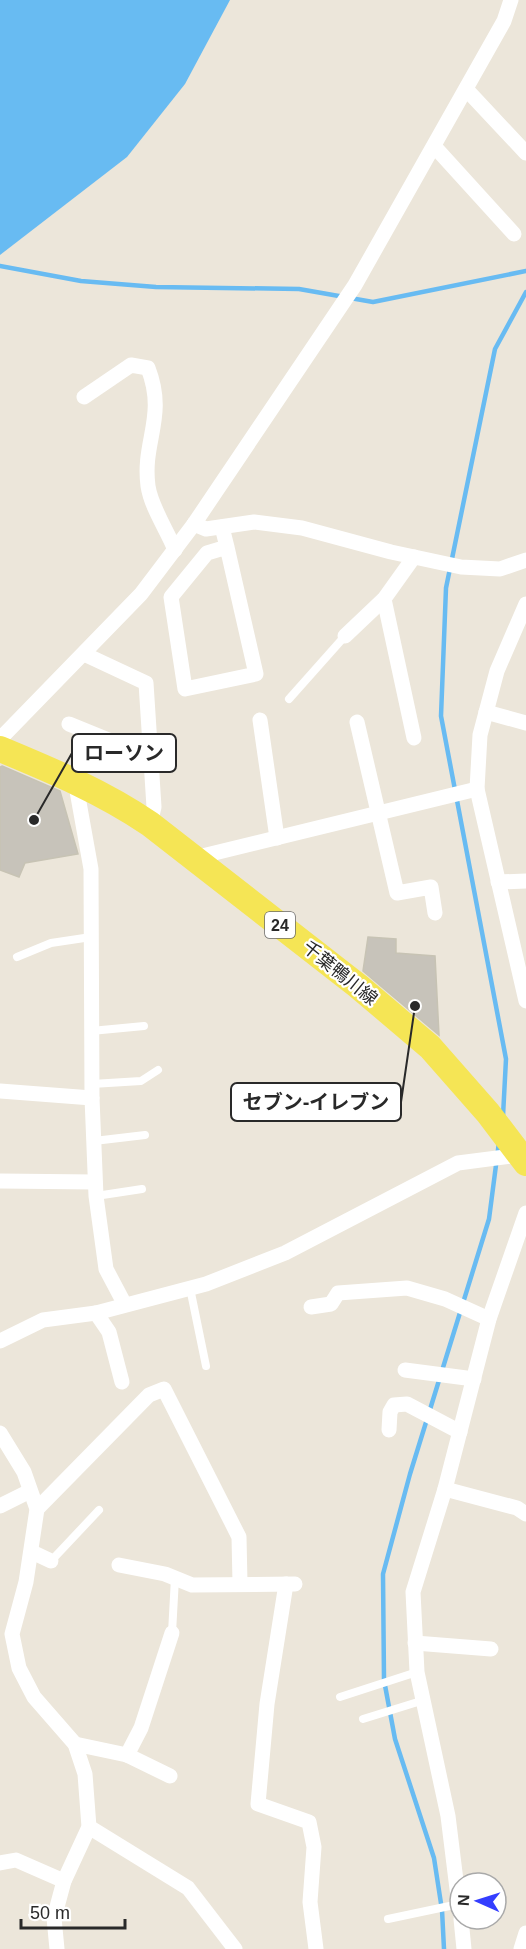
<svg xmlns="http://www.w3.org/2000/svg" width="526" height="1949" viewBox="0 0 526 1949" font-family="Helvetica,'Noto Sans JP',sans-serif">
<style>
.water{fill:#68bbf2}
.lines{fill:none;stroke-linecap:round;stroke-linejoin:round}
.stream{stroke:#68bbf2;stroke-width:4.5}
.building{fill:#c7c3ba;stroke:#c7c3b4;stroke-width:1.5}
.service{stroke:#fff;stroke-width:8}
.minor{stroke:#fff;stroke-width:15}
.primary{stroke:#f5e555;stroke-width:26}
.labels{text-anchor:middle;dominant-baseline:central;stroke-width:4.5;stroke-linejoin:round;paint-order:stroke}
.shield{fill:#fff;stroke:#696969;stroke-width:1.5}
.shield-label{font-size:16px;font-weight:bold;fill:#292929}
.street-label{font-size:18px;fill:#292929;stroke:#fff}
.leader{fill:none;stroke:#292929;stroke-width:2}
.callout-dot{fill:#292929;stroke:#fff;stroke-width:2}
.callout{fill:#fff;stroke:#292929;stroke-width:2}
.callout-label{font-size:20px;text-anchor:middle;font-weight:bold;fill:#292929}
</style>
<rect width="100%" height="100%" fill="#ece6da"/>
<polygon class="water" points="0,0 230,0 185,84 127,157 0,255"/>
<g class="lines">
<g class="stream">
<polyline points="0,266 81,281 156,287 299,289 373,302 526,271"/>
<polyline points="503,1116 506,1059 441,716 446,588 495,349 526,292"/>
<polyline points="444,1949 442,1910 434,1858 395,1739 384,1680 383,1574 410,1474 489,1219 499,1142"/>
</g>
</g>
<g class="building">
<polygon points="2,766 60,791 78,854 25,863 19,877 0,870 0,767"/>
<polygon points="368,937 396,939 396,953 435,956 439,1035 363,971"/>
</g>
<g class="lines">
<g class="service">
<polyline points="289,699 345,636"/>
<polyline points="17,957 51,943 91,937"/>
<polyline points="91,1031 144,1026"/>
<polyline points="92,1084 141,1081 158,1070"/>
<polyline points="94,1141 145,1135"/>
<polyline points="96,1196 142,1189"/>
<polyline points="190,1288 206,1366"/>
<polyline points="51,1561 99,1510"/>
<polyline points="172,1633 175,1578"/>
<polyline points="340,1697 417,1672"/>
<polyline points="363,1719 421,1701"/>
<polyline points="388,1919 459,1904"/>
</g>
<g class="minor">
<polyline points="466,89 526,153"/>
<polyline points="434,146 514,234"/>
<path d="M84 397 131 365 148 368C167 417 142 441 148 486 151 507 167 530 175 550"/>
<polyline points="194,524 206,529 254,522 302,528 391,552 461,567 500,569 526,560"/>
<polyline points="222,527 227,547 256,674 185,689 171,597 207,553 227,547"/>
<polyline points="384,599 414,738"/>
<polyline points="526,604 497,671 480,735 477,789 526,1001"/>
<polyline points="345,636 384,599 414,557"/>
<polyline points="84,654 146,683 154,807 150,824"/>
<polyline points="486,712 526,723"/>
<polyline points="260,720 277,838"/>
<polyline points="357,722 397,893 431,887 435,913"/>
<polyline points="69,724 150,757"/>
<polyline points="0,739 141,594 194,524 355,285 504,21 511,0"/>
<polyline points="75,780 91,869 92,1098 96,1196 106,1269 124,1303"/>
<polyline points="194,858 477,789"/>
<polyline points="498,882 526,881"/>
<polyline points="0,1091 92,1098"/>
<polyline points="0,1181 95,1182"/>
<polyline points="311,1307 331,1304 338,1293 407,1288 445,1299 489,1319"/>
<polyline points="96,1313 109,1332 122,1382"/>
<polyline points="0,1341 43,1320 96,1313 206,1284 285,1253 458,1163 520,1155"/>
<polyline points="405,1370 474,1379"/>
<polyline points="389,1430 390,1412 394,1405 407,1404 460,1432"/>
<polyline points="0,1433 24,1472 37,1509 26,1582 12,1634 19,1668 34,1697 75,1744 85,1774 89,1827 64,1881 54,1918 57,1949"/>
<polyline points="445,1489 517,1508 526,1514"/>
<polyline points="0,1506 30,1491"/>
<polyline points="37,1509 149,1395 164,1389 239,1537 240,1583"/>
<polyline points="32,1552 51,1561"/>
<polyline points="119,1565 165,1574 192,1585 295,1584"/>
<polyline points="286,1584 267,1704 258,1804 309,1822 314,1847 310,1902 316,1949"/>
<polyline points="415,1643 491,1649"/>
<polyline points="75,1744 127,1755 170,1776"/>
<polyline points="127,1755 141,1728 172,1633"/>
<polyline points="89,1827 188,1888 235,1949"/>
<polyline points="0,1863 16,1860 64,1881"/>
<polyline points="460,1913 448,1816 417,1672 413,1592 445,1489 489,1319 526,1213"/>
<polyline points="461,1919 464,1949"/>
<polyline points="521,1949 526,1933"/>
</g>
<path class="primary" d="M0 749C53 771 103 792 150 824L358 986 430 1047 488 1113 526 1163"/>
</g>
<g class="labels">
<rect class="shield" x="265" y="912" width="30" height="26" rx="4.5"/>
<g class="shield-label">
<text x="280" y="925">24</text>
</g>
<g class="street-label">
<text transform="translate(340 973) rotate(39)">千葉鴨川線</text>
</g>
</g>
<path class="leader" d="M34 820L72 753M415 1006L401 1102"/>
<g class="callout-dot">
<circle cx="34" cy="820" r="6"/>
<circle cx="415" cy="1006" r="6"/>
</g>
<g class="callout">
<rect x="72" y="734" width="104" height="38" rx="6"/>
<rect x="231" y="1083" width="170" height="38" rx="6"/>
</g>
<g class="callout-label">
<text x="124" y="760">ローソン</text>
<text x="316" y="1109">セブン-イレブン</text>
</g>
<g transform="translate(478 1901) rotate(273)"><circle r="28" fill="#ffffff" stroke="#a9a9a9" stroke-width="1.5"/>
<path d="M0-4.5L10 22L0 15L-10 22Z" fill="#343eff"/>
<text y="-9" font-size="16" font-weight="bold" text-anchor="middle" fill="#292929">N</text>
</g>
<path d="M21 1919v9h104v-9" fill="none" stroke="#292929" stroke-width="3"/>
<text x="30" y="1919" font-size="18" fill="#292929" stroke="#ffffff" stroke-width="4.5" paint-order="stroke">50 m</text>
</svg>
